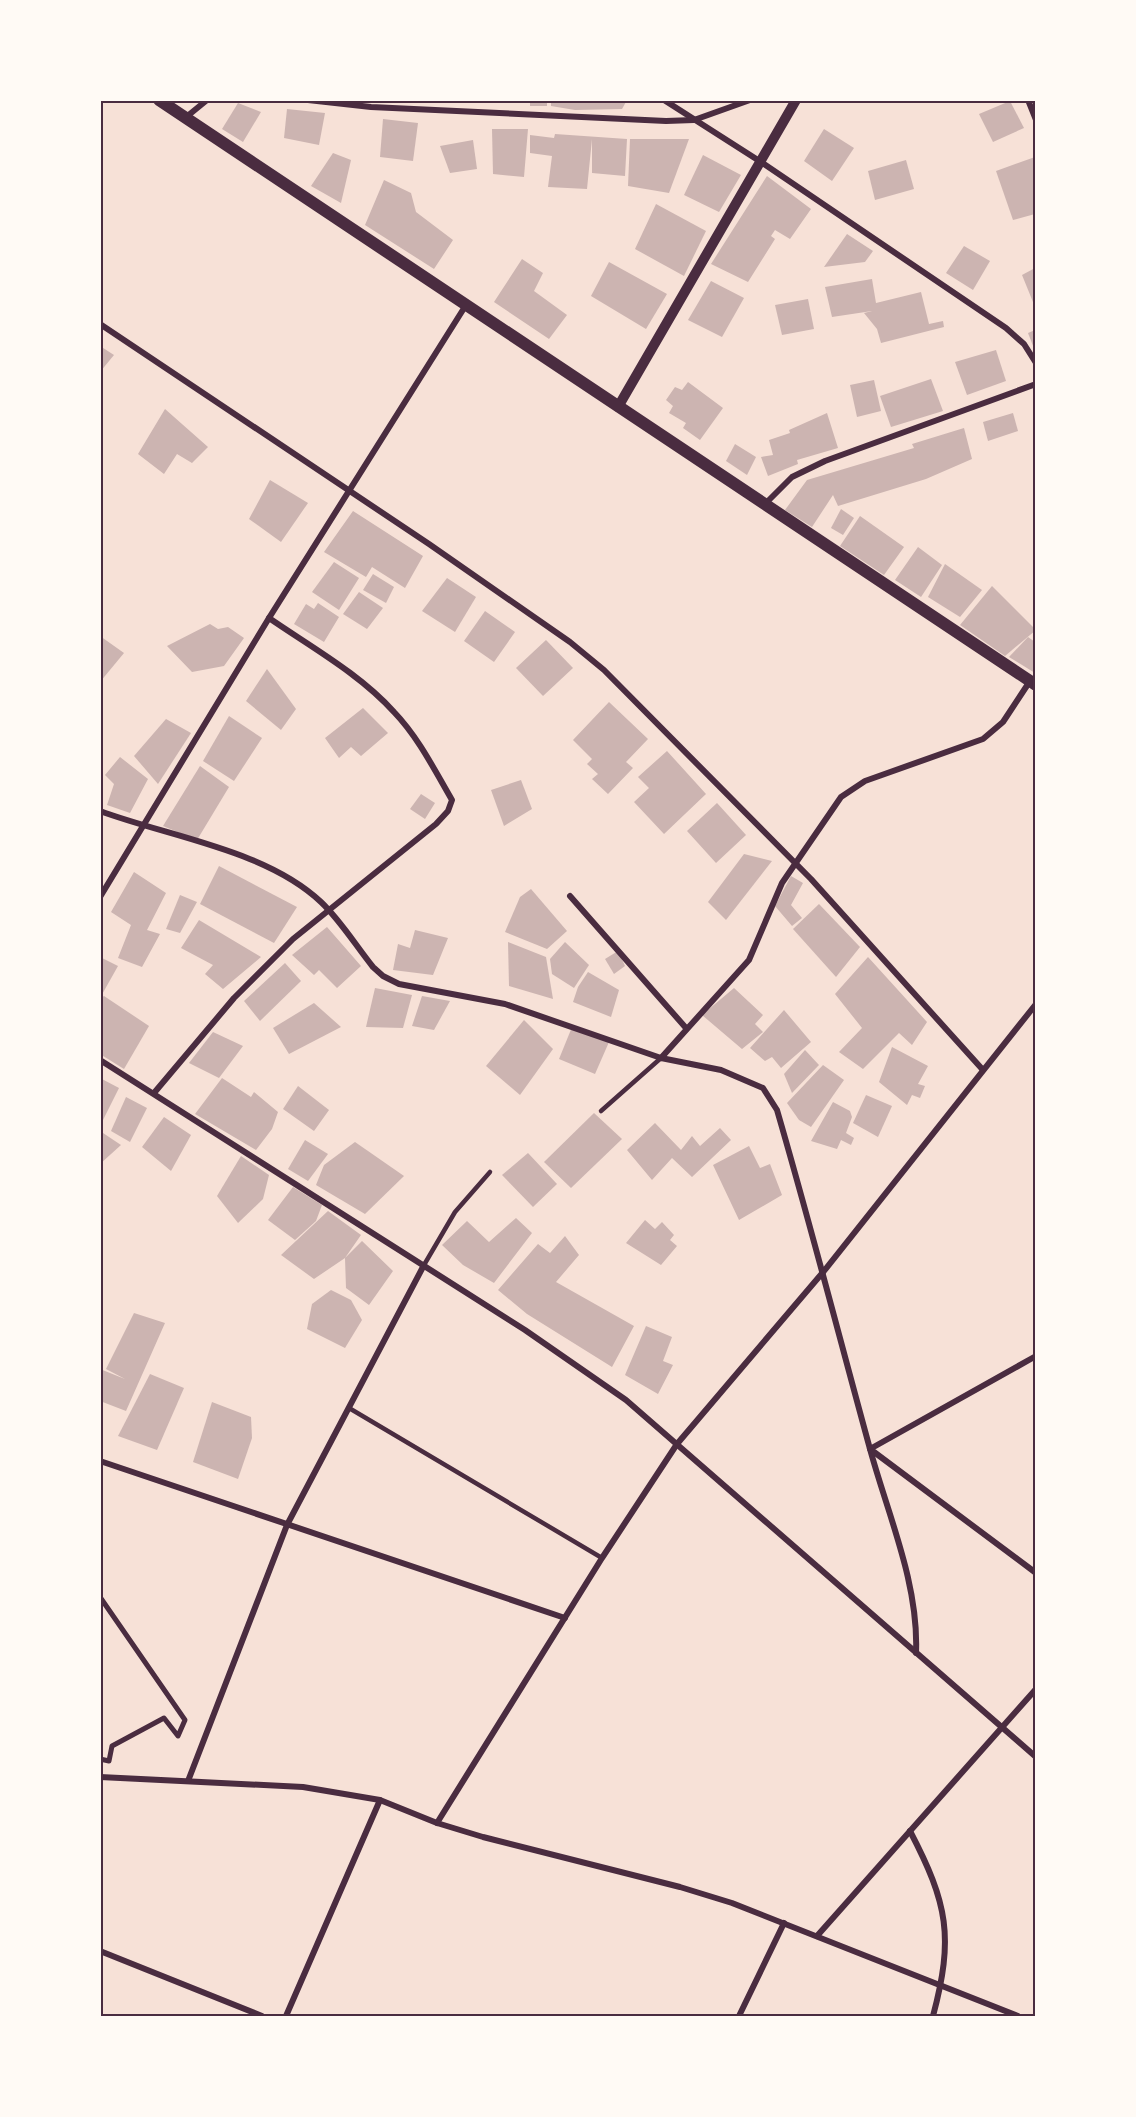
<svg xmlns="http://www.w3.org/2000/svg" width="1136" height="2117" viewBox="0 0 1136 2117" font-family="'Fira Sans',sans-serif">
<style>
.building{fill:#ccb4b1}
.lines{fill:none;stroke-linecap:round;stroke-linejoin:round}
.service{stroke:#4a2c40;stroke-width:4.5}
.pedestrian{stroke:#4a2c40;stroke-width:5}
.minor{stroke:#4a2c40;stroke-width:6}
.tertiary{stroke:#4a2c40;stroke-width:10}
.secondary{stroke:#4a2c40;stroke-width:12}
.neatline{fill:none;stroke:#4a2c40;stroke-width:2}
</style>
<rect width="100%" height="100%" fill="#f7e1d7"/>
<g class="building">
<rect x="530" y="100" width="17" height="6"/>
<polygon points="551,100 627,100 622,109 575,110 551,106"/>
<polygon points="1010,101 1024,128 993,142 979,114"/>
<polygon points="238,103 261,112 243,142 222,129"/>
<polygon points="287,109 325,113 319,145 284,138"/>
<polygon points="383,119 418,123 413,161 380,157"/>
<polygon points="492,129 528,129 524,177 493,174"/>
<polygon points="824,129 854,148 832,181 804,161"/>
<polygon points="555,134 627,139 625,176 592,173 592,139 587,189 548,187 552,156 530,153 530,135 554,138"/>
<polygon points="630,139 689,139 669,193 628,186"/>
<polygon points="473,140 477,169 450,173 440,146"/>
<polygon points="333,153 351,160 341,203 311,186"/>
<polygon points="703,155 741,175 719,212 684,195"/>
<polygon points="1035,157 1035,214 1013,220 996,171"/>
<polygon points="906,160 914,189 875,200 868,171"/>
<polygon points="767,176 811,209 790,239 775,230 771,236 775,239 748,282 711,264"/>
<polygon points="384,180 411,193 416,212 453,240 434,269 365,225"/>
<polygon points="656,204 706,231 684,276 635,249"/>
<polygon points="847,234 873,251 865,262 824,267"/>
<polygon points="964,246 990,261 973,290 946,273"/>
<polygon points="522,259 543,273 534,291 567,315 549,339 494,302"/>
<polygon points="609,262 667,294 646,329 591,296"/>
<polygon points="1035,268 1035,307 1022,275"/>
<polygon points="872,279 876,303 921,292 929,324 943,321 944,327 881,343 877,329 864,313 872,311 832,317 825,287"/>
<polygon points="711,281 744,298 722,337 688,320"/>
<polygon points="808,299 814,329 782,335 775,305"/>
<polygon points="1035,330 1035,351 1028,333"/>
<polygon points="100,346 114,355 100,372"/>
<polygon points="996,350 1006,381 967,395 955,362"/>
<polygon points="931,379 943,411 891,427 880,396"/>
<polygon points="874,380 881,411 857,417 850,385"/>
<polygon points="688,382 723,408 700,440 683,428 686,423 669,413 673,406 666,400 675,387 682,390"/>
<polygon points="165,409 208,447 192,463 177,454 164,474 138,454"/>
<polygon points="827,413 838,448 797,460 798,464 768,476 761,457 773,455 769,440 790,433 789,430"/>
<polygon points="1013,413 1018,431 988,441 983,422"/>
<polygon points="964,428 972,459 926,479 838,506 833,495 812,527 785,510 807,480 914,448 912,444"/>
<polygon points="735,444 756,457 747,475 726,461"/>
<polygon points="270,480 308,503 281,542 249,519"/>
<polygon points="841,509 854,518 843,535 831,528"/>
<polygon points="353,511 423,556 405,588 372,567 366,577 324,552"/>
<polygon points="860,516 904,547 884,575 840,546"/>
<polygon points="918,547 942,565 921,597 895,580"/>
<polygon points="334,562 359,578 339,610 312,592"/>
<polygon points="945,564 982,590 960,617 928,597"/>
<polygon points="373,574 394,587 386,603 363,590"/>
<polygon points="447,578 476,597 455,632 422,611"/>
<polygon points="992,586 1036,630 1005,656 960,625"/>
<polygon points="359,592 383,608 367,629 343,614"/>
<polygon points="318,603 339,617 324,642 294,624 306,604 314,609"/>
<polygon points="485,611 515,632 494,662 464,641"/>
<polygon points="210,624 218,629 228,627 244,638 224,666 192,672 167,646"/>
<polygon points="100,636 124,653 100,682"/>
<polygon points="1028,637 1035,642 1035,673 1009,657"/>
<polygon points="546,640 573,668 543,696 516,668"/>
<polygon points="267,669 296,709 281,730 246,701"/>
<polygon points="609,702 648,739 626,762 633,768 608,794 592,779 598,774 587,764 592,759 573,740"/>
<polygon points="363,708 388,733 361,756 351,747 339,758 325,738"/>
<polygon points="229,716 262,738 234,781 203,761"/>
<polygon points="166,719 191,733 158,784 134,756"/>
<polygon points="667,751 706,794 664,834 634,802 649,788 638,777"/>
<polygon points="120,757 148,779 130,813 107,805 114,784 105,775"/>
<polygon points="200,766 229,787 197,840 163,826"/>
<polygon points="521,780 532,809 504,826 491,790"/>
<polygon points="421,794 435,803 425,819 410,809"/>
<polygon points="717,803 746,835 716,863 687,831"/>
<polygon points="744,854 772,861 726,920 708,902"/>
<polygon points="219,866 297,907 274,943 200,904"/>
<polygon points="134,872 166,893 147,930 160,934 142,967 118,958 131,925 111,912"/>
<polygon points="791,876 803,883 791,905 802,918 792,926 775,906"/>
<polygon points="531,889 567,931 547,949 505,932 520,897"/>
<polygon points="180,895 197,902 180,933 166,929"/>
<polygon points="819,904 860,947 836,977 793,929"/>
<polygon points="199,920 261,957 223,989 205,974 213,965 181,948"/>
<polygon points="327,927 361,966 337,988 319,970 314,975 292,955"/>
<polygon points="415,930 448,938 433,975 393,970 398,944 410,948"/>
<polygon points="508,942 546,957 553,999 509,986"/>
<polygon points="565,942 589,965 574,988 552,974 550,959"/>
<polygon points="618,951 625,966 614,974 605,959"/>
<polygon points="100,957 118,966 100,998"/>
<polygon points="868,957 927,1022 912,1045 899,1033 863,1069 839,1052 862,1028 835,994"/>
<polygon points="285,963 301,981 260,1021 244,1001"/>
<polygon points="588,972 619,990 611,1017 573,1002 578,987"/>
<polygon points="375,988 412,995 403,1028 366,1027"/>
<polygon points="734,988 763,1015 755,1024 763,1032 742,1049 702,1015"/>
<polygon points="104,996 149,1026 124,1069 100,1054 100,999"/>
<polygon points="422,996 450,1001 434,1030 412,1026"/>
<polygon points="314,1003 341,1027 289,1054 273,1028"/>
<polygon points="784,1010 811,1042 781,1068 772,1057 765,1061 750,1048"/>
<polygon points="524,1020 553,1049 520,1095 486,1066"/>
<polygon points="572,1027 609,1042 595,1074 559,1059"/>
<polygon points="213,1032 243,1046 219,1078 189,1063"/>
<polygon points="892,1047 928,1066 918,1084 925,1086 920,1098 912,1095 907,1105 879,1082"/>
<polygon points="805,1050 819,1065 792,1093 784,1074"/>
<polygon points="823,1065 844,1080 811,1127 799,1120 787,1103"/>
<polygon points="100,1078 119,1088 103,1120 100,1118"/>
<polygon points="222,1078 251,1097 254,1092 278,1112 272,1129 256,1150 195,1114"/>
<polygon points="298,1086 329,1110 314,1131 283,1109"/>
<polygon points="866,1095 892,1106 878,1137 853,1123"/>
<polygon points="126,1097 147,1108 130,1142 111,1131"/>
<polygon points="833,1102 850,1111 852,1117 846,1133 854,1138 851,1145 841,1140 837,1149 811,1141"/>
<polygon points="594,1113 622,1139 571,1188 544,1162"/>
<polygon points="164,1117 191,1135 171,1171 142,1147"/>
<polygon points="655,1123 681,1150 692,1136 700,1146 720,1128 731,1140 692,1177 672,1158 652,1180 627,1150"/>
<polygon points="100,1131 121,1145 100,1164"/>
<polygon points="305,1140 328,1154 308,1181 288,1169"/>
<polygon points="355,1142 404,1176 365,1214 316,1185 324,1165"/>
<polygon points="749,1146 760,1168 770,1164 782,1195 739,1220 713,1165"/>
<polygon points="528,1153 557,1184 533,1207 502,1175"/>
<polygon points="241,1156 269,1175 263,1199 238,1223 217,1196"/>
<polygon points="293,1187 322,1205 316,1221 295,1240 268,1220"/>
<polygon points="328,1211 361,1235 345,1258 362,1241 393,1271 369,1305 346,1288 345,1258 314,1279 281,1255"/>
<polygon points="516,1218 532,1233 494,1283 463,1265 442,1245 467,1221 489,1242"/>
<polygon points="645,1220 655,1229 662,1222 674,1235 670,1240 677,1246 661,1265 626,1243"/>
<polygon points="565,1236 579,1255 556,1282 634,1326 612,1367 527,1314 498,1290 538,1244 550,1253"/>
<polygon points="331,1290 351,1300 362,1320 345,1348 307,1329 312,1304"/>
<polygon points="134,1313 165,1323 126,1411 100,1401 100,1369 125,1379 106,1369"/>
<polygon points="646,1326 672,1337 663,1361 673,1365 658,1394 625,1375"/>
<polygon points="150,1374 184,1388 157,1450 118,1436"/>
<polygon points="212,1402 251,1417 252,1438 238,1479 193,1462"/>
</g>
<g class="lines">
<g class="service">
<polyline points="601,1111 661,1058"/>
<polyline points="424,1265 455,1212 490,1172"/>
<polyline points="349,1408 602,1558"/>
</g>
<polyline class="pedestrian" points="100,1597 185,1720 178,1736 164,1718 112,1746 109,1761 100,1759"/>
<g class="minor">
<polyline points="308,100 371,107 666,121 694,120 750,100"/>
<polyline points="664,100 761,162 1006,328 1024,344 1036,363"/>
<polyline points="1028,100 1036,120"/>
<polyline points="185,118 207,100"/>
<polyline points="100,324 429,544 570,642 604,670 811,879 983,1070"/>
<polyline points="765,504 792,477 825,461 1036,384"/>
<path d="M100 811C170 837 266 850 321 902 341 921 356 946 373 967L383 976 399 984 505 1004 661 1058 721 1070 763 1088 777 1110C810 1223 839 1336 870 1449 888 1515 919 1584 916 1653"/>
<polyline points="570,896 686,1028"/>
<polyline points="100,897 269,618 466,305"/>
<polyline points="661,1058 749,960 782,883 841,797 865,781 983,739 1003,722 1030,681"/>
<polyline points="100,1060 525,1330 626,1400 1036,1757"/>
<path d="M154 1093 234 998 293 939 436 824 448 811 452 800C434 769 418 737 394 712 360 674 311 647 269 618"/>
<polyline points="1036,1356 870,1449 1036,1573"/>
<polyline points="100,1461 565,1618"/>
<polyline points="100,1777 303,1787 380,1800 437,1823 483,1837 680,1887 732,1903 1018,2016"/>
<polyline points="188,1781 287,1525 424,1265"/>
<polyline points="437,1823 602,1558 677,1444 824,1271 1036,1004"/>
<path d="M910 1831C948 1904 954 1937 933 2016"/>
<polyline points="817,1936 1036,1689"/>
<polyline points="100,1951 262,2016"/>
<polyline points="286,2016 380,1800"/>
<polyline points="739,2016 784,1923"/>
</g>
<polyline class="tertiary" points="618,407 796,100"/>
<polyline class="secondary" points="159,100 1036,685"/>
</g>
<rect width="1136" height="2117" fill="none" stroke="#fffaf5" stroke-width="204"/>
<rect x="102" y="102" width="932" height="1913" class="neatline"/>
</svg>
